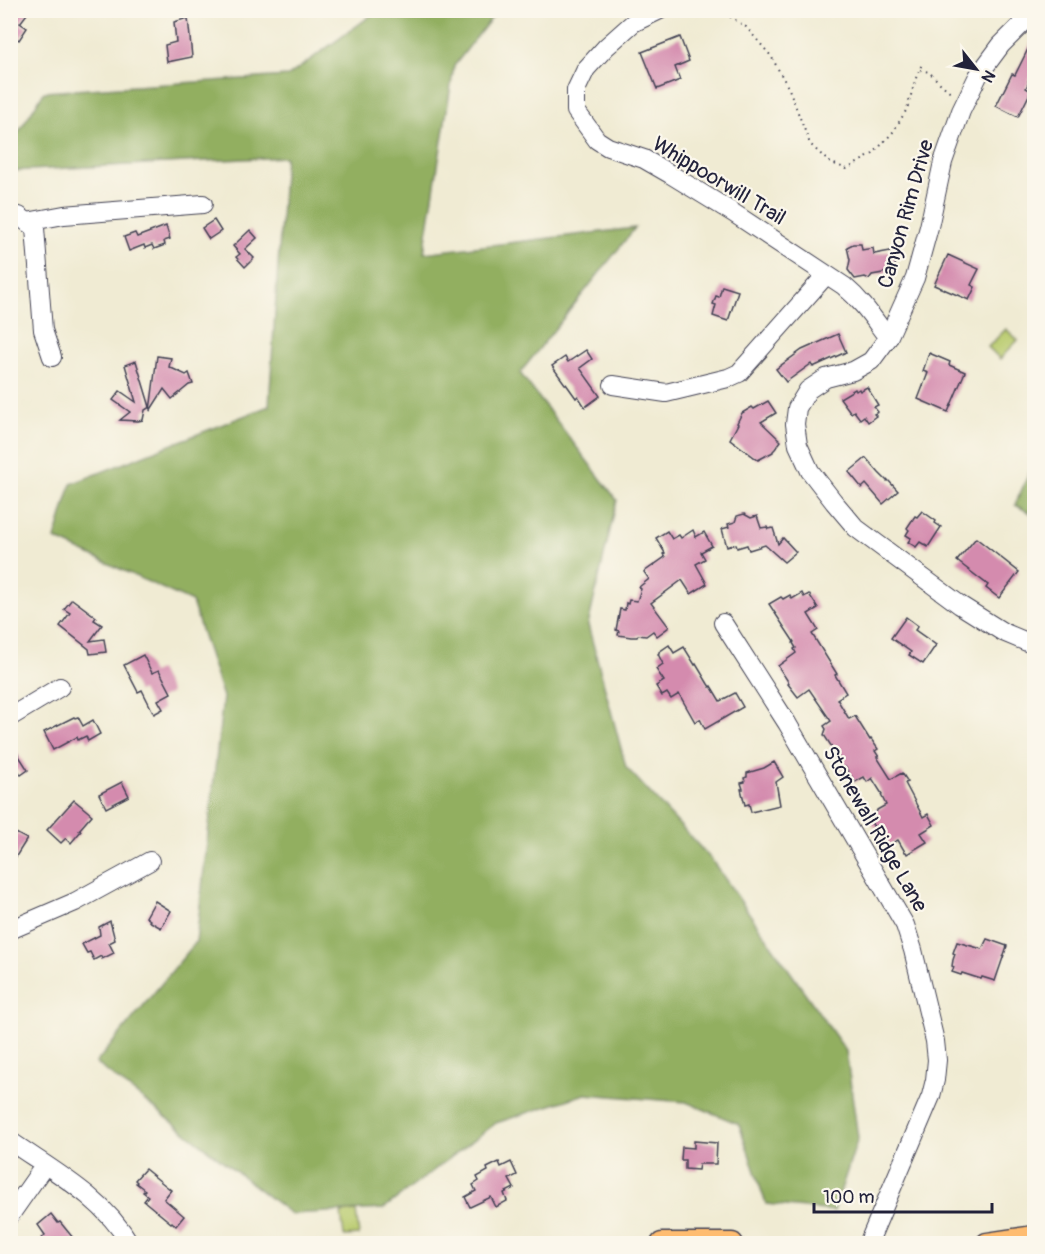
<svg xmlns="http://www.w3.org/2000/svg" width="1045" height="1254" viewBox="0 0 1045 1254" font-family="Pangolin,sans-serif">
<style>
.green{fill:#b9cb6e;stroke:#6e7654;stroke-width:1.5}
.forest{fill:#92af61;stroke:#5a684e;stroke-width:1.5}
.building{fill:#d48bae}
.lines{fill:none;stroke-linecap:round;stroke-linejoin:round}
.minor-casing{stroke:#414052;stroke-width:20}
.major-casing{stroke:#414052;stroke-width:25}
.path{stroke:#414052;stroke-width:2;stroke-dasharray:1.5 4.5;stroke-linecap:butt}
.minor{stroke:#fff;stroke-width:18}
.major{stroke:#febc70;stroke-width:22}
.labels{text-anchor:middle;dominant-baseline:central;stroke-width:4.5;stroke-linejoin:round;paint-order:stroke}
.street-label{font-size:21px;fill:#22223b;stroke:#fbf7ec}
</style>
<rect width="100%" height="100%" fill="#fbf7ec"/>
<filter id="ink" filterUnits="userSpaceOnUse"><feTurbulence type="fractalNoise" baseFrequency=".0167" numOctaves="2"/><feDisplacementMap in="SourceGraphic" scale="12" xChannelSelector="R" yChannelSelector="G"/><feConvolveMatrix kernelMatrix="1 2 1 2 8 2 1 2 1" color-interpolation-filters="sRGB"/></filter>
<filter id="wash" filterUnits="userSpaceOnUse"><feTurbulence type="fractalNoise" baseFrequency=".008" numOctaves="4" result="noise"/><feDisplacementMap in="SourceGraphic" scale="24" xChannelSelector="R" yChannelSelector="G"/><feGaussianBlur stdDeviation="1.35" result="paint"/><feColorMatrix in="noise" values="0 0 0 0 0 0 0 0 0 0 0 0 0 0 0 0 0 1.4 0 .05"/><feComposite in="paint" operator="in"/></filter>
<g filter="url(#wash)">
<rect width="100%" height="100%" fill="#f0ebd3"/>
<g class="green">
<polygon points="1006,329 1018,340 1000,359 988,347"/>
<polygon points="356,1211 359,1235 344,1236 341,1213"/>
</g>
<g class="forest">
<polygon points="377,11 497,11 454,66 424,253 635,228 520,373 617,500 588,625 626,767 711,859 846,1051 858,1138 834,1211 766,1204 739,1124 686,1102 585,1094 496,1123 383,1209 291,1214 96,1063 196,942 223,697 192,602 55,539 71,484 269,406 285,157 11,171 11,144 44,92 288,76"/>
<polygon points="1034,462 1034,515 1015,505"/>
</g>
<g id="blocks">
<g class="building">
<polygon points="10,10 30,10 20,23 27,28 19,40 12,35 10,37"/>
<polygon points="188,18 192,57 167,62 165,45 176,42 174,22"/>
<polygon points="1035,35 1035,68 1028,81 1029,82 1026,88 1031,91 1018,117 996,106 1012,74 1015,75"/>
<polygon points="680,37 689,61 675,67 680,80 657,89 642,52"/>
<polygon points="214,220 221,231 209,239 202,228"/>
<polygon points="166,226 170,239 164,241 165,245 154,249 152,245 145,248 144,245 129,251 124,237 135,233 137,237"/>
<polygon points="250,230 257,238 245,249 254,258 245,267 236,257 240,254 233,246"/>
<polygon points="853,244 861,244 862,250 873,248 874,254 890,251 896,260 894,271 872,275 869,279 865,277 855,279 848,270 850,260 847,247"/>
<polygon points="948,255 979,269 971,285 975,287 969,300 934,285"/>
<polygon points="722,286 738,291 728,321 713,316 716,305 713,304 716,296 719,297"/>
<polygon points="838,334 846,352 813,367 811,364 786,382 776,369 802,350"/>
<polygon points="586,350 592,359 580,368 600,396 585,407 578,396 576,398 566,384 565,384 552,366 565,357 568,362"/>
<polygon points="929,353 950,362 949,365 965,372 948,412 918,399 928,373 923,371"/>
<polygon points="157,356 171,358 169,367 186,375 189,373 193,384 189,385 172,399 164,389 150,411"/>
<polygon points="136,361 150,407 145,410 143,420 138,421 120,420 130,412 113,400 120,391 136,402 125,365"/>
<polygon points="867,387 878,405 874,407 878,412 874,414 876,416 868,422 864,416 860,419 854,411 851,413 840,398 855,389 856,391 859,389 860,391"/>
<polygon points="768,401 776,413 761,422 781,441 775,449 773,451 773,452 758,460 730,439 738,424 737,423 742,413 752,407 754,409"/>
<polygon points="866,458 879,473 887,481 888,480 898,491 883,504 866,484 862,488 849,472"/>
<polygon points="922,511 936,521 935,523 941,527 928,547 920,542 916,547 908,542 911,538 906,535 909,530 907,528 915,516 917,517"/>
<polygon points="744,514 751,518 757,516 761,528 767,527 768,529 773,528 778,544 783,538 796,552 784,562 765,545 749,550 747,545 737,548 736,544 727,547 722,529 729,527 728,524 735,522 737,516"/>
<polygon points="693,530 696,537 704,532 712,546 701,552 705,559 696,564 707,584 691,594 682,580 651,603 669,627 657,636 653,631 646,636 638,635 637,637 631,637 618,635 619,631 616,630 620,609 625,610 626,603 628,604 629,600 637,601 641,589 639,587 649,579 644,572 665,557 663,554 665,553 656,538 667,531 672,539 679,535 681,538"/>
<polygon points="976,538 1019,572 999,598 986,588 988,585 957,561"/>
<polygon points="802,593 804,597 809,594 818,608 808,614 818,630 812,634 837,674 835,675 846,693 837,699 849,719 855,716 870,740 871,739 878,749 875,751 879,757 877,757 891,779 902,773 908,782 905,783 923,817 928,814 934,825 921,833 927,842 907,854 906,852 905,852 898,840 888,845 877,826 874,827 869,819 873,816 872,815 877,811 877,810 886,805 881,795 882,794 872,778 867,782 864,777 855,782 845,767 842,769 837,760 839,758 824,735 826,729 824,726 831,721 809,689 798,697 788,684 789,683 778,666 796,653 794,649 796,648 793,643 794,642 769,604 781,597 783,599 790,595 792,599"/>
<polygon points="72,599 96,617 94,620 102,625 90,641 104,639 106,652 90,654 89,649 60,626 70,613 64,609"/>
<polygon points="906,617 918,626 915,630 936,645 923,664 909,655 911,652 891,638"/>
<polygon points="669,645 674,653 684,647 695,665 696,664 708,684 710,687 711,686 720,701 735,693 743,707 705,729 700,719 695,722 679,694 671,699 667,693 662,696 656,686 664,681 656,669 663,664 658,654 659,653 659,652"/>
<polygon points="143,655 152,673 159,670 171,693 158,700 163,709 154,714 142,690 138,692 124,665"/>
<polygon points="74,717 75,718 78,717 83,726 93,720 100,734 88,741 86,736 78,740 77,737 53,750 44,732"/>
<polygon points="10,742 28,770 21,775 17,769 10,773"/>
<polygon points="774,762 783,777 776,782 780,805 751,812 749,804 745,805 741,789 743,789 741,783 745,782 744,778 747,777 747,773 764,768"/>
<polygon points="122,782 129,796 106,808 99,794"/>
<polygon points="74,800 92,815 79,830 81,831 71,843 66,838 61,843 47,830"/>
<polygon points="10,830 27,839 10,866"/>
<polygon points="155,901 171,911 161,928 149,921 150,920 146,917"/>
<polygon points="110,921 115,940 109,943 114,953 102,959 101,956 94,960 90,952 87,953 82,944 100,935 99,927"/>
<polygon points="987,939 1007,946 995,981 982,977 981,979 962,973 961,975 952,972 954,967 952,966 953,960 955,954 953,953 957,942 982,949"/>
<polygon points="694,1141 717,1143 716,1164 699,1164 698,1170 685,1169 685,1160 681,1160 682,1147 694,1148"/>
<polygon points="499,1162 501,1167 511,1162 517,1175 509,1179 514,1188 504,1193 507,1201 496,1207 491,1197 470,1207 465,1197 476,1191 473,1185 479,1181 477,1177 488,1171 487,1168"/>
<polygon points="145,1169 171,1190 164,1199 184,1216 176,1226 172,1222 171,1223 144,1201 148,1196 143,1192 145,1190 136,1183 137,1182 135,1180"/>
<polygon points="51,1214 58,1223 60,1222 78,1244 46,1244 42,1238 45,1235 38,1225"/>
</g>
</g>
</g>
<g filter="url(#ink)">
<use href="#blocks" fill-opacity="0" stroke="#414052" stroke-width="1.5"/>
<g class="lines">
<g class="minor-casing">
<g id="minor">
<path d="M660 10 633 23 606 47 586 69 576 90V111L597 140 608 147 644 159 670 174 732 212 844 286C863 302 873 318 888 338"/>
<polyline points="1034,12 1001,45 978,76 961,111 943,162 929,227 915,278 888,338 871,361 853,371 826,378 808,390 797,408 795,424 798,445 810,471 834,502 856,528 960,605 1003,632 1034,645"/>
<polyline points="10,214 19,216 35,228 43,330 52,357"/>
<polyline points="27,222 64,215 203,204"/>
<polyline points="613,385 666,393 728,378 739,373 826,275"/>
<polyline points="723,623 787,723 905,925 913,950 935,1041 937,1060 935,1080 931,1096 868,1244"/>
<polyline points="10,717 60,687"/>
<polyline points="10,930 75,902 150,861"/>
<path d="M10 1141C53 1171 103 1197 130 1244"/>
<polyline points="10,1215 45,1165"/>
</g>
</g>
<g class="major-casing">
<g id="major">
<polyline points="662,1244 732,1244"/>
<polyline points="987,1244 1034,1237"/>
</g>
</g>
<g class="path">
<polyline points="720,10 746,27 771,56 789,89 810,144 829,162 847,169 873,154 893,132 907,109 916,78 922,64"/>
<polyline points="920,70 929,72 941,84 953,94"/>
</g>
<use href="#minor" class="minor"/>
<use href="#major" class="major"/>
</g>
</g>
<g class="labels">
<g class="street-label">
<text transform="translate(719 181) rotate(31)">Whippoorwill Trail</text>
<text transform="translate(906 214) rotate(-74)">Canyon Rim Drive</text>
<text transform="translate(875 829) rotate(60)">Stonewall Ridge Lane</text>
</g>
</g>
<rect width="1045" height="1254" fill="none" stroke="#fbf7ec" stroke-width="36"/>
<g transform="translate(976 69) rotate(121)" stroke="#fbf7ec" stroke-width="4.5" paint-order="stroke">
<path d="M0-4.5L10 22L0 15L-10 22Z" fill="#22223b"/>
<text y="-9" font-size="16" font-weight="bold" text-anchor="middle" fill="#22223b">N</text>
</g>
<path d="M814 1203v9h178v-9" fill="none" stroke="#22223b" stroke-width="3"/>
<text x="823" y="1203" font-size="18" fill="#22223b" stroke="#fbf7ec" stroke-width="4.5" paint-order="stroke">100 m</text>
</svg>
